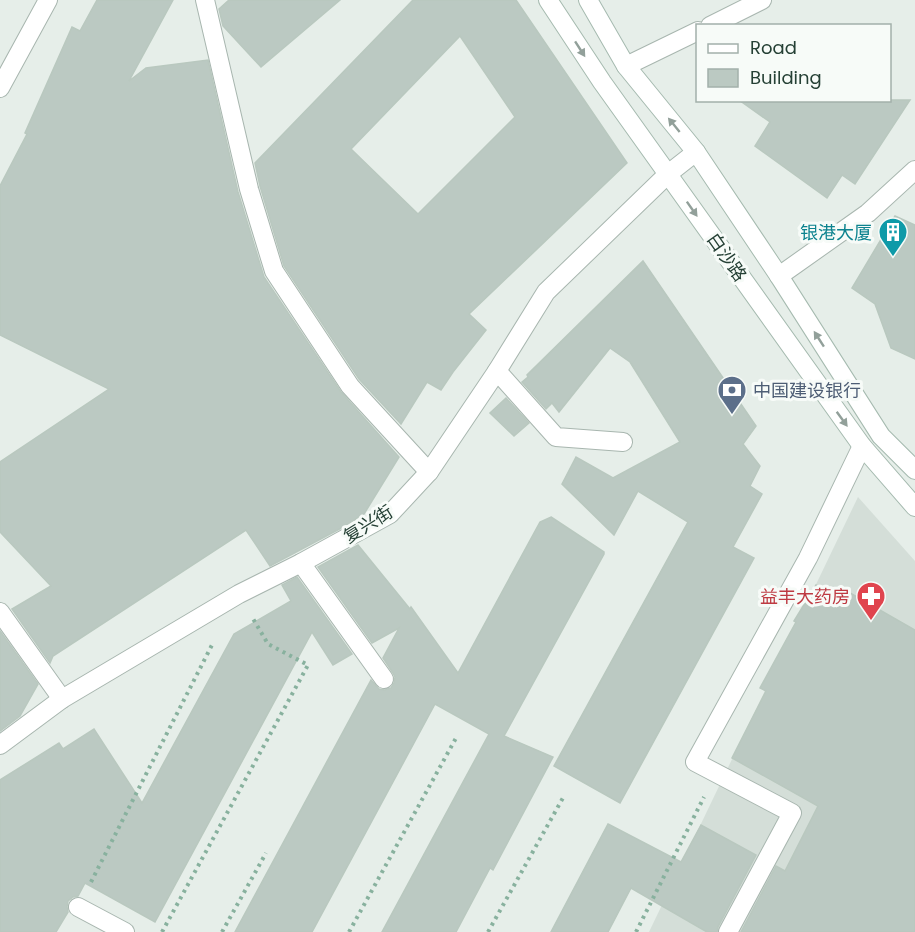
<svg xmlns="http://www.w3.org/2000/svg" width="915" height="932" viewBox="0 0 915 932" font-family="Poppins,'Noto Sans SC',sans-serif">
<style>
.built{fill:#d4ded8}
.building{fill:#bbc9c2;stroke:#b9c8bf;stroke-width:1.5;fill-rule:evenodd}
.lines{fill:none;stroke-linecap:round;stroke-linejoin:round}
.lane-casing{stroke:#a8b6af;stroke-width:20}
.street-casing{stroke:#a8b6af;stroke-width:20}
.secondary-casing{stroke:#a5baaf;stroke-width:20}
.path{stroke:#88b19e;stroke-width:4;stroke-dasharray:3 4.5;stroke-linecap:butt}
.lane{stroke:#fff;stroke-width:18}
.street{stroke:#fff;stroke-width:18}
.secondary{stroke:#fff;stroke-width:18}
.oneway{fill:#92a09a}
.labels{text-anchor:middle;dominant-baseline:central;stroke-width:6;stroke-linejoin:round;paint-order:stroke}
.culture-label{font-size:18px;fill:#0d838f;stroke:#f7fbf8;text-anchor:end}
.street-label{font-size:18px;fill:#254035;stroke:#f7fbf8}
.service-label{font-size:18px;fill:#4e5e75;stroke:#f7fbf8;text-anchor:start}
.health-label{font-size:18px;fill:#be3a42;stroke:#f7fbf8;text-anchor:end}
</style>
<rect width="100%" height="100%" fill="#e6eee9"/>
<polygon class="built" points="858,497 915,561 915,932 649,932"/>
<g class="building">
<polygon points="97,0 173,0 129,81 146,68 208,60 238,192 264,277 341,392 399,457 364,514 345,526 270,566 246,530 53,656 50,663 12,609 51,586 0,532 0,462 109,389 0,335 0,186 27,134 25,133 72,27 80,31"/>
<polygon points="229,0 340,0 261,67 223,26 219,9"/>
<path d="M413 0H516L627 163 469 314 486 330 453 372 441 390 427 382 401 424 359 379 284 266 260 186 255 163ZM460 36 515 117 418 214 351 149Z"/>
<polygon points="739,100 910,100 855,184 842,175 827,198 755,146 770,122"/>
<polygon points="895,216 915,225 915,359 891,348 875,304 852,288"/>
<polygon points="643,261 756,426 743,444 760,466 750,486 762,494 733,547 754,558 620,803 554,766 688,522 638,491 614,535 562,484 576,457 613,478 680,442 630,362 610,348 559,412 552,403 546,409 522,382 528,377 527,375"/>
<polygon points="506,398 529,423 514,436 490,413"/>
<polygon points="551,517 604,552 604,554 504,736 553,757 493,870 490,868 456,932 382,932 489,734 435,704 312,932 235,932 371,680 379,689 385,690 391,688 394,683 395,677 393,673 383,658 399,628 372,643 318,567 358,545 410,609 411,607 458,673 540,522"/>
<polygon points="297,577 352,654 333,665 312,632 155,922 85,883 78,896 73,897 68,901 67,907 68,912 56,932 0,932 0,780 59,743 63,749 94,729 142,803 234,634 291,601 282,585"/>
<polygon points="816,585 840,599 845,590 915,630 915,932 741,932 776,866 785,871 818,806 732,758 766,691 760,688 796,622 794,621"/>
<polygon points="0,631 38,684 20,716 0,731"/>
<polygon points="608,824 681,862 701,825 756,855 718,927 717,932 707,932 631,888 608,932 551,932"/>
</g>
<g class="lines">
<g class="lane-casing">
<g id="lane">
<polyline points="710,26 762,0"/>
<polyline points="626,66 698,31"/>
<polyline points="0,88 48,0"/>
<polyline points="779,276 868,213 915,170"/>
<polyline points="497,371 556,437 623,442"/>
<polyline points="301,563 384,679"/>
<polyline points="0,745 62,699 239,594 301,563 390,514 429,472 497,371 546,292 668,174 696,152"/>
<polyline points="728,932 792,813 695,762 808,558 862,446"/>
</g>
</g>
<g class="street-casing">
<g id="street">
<polyline points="205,0 249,189 274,271 350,386 429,472"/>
<polyline points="0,612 62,699"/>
<polyline points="78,907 125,932"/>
</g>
</g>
<g class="secondary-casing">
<g id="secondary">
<polyline points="548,0 602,82 862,446 915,507"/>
<polyline points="588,0 626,66 696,152 779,276 881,436 915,470"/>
</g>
</g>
<g class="path">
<polyline points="91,882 213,643"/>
<polyline points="162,932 308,665 268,644 252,617"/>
<polyline points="222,932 266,853"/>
<polyline points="349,932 456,738"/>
<polyline points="488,932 564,796"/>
<polyline points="636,932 704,797"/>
</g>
<use href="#lane" class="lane"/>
<use href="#street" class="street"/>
<use href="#secondary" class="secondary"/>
</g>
<defs><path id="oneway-solid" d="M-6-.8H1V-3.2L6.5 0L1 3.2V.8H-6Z" transform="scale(1.5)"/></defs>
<g class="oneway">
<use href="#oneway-solid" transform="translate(580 49) rotate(57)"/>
<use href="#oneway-solid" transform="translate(674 125) rotate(-129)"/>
<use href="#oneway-solid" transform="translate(692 209) rotate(55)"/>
<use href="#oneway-solid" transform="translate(819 339) rotate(-123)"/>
<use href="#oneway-solid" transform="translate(842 419) rotate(54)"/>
</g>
<defs>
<g id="building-pin" transform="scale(1.5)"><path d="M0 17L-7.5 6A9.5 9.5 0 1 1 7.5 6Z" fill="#0f9aa8" stroke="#f7fbf8"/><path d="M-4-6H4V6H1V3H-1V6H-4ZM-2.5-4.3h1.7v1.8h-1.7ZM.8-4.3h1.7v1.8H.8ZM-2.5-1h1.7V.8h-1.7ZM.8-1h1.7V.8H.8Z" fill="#fff"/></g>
<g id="bank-pin" transform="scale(1.5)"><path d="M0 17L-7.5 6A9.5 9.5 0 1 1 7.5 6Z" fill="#5c6f8a" stroke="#f7fbf8"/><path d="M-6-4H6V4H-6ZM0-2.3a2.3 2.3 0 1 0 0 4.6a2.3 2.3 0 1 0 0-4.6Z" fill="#fff"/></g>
<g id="pharmacy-pin" transform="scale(1.5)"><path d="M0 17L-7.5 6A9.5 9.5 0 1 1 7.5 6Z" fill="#e0444e" stroke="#f7fbf8"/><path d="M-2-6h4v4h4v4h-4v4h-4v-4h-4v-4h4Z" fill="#fff"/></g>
</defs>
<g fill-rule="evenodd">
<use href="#building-pin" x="893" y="232"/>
<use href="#bank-pin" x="732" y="390"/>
<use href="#pharmacy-pin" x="871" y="596"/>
</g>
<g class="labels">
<g class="culture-label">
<text x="872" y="232">银港大厦</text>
</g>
<g class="street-label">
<text transform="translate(727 257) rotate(55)">白沙路</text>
<text transform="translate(368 524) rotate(-32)">复兴街</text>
</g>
<g class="service-label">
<text x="753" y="390">中国建设银行</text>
</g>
<g class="health-label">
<text x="850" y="596">益丰大药房</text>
</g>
</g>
<rect x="696" y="24" width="195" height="78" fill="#f7fbf8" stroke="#a3b0aa" stroke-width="1.5"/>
<rect x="708" y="44" width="30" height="9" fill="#ffffff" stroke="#a3b0aa" stroke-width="1.5"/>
<text x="750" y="54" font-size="18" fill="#254035">Road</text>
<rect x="708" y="69" width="30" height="18" fill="#bbc9c2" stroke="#a3b0aa" stroke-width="1.5"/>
<text x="750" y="84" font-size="18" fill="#254035">Building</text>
</svg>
